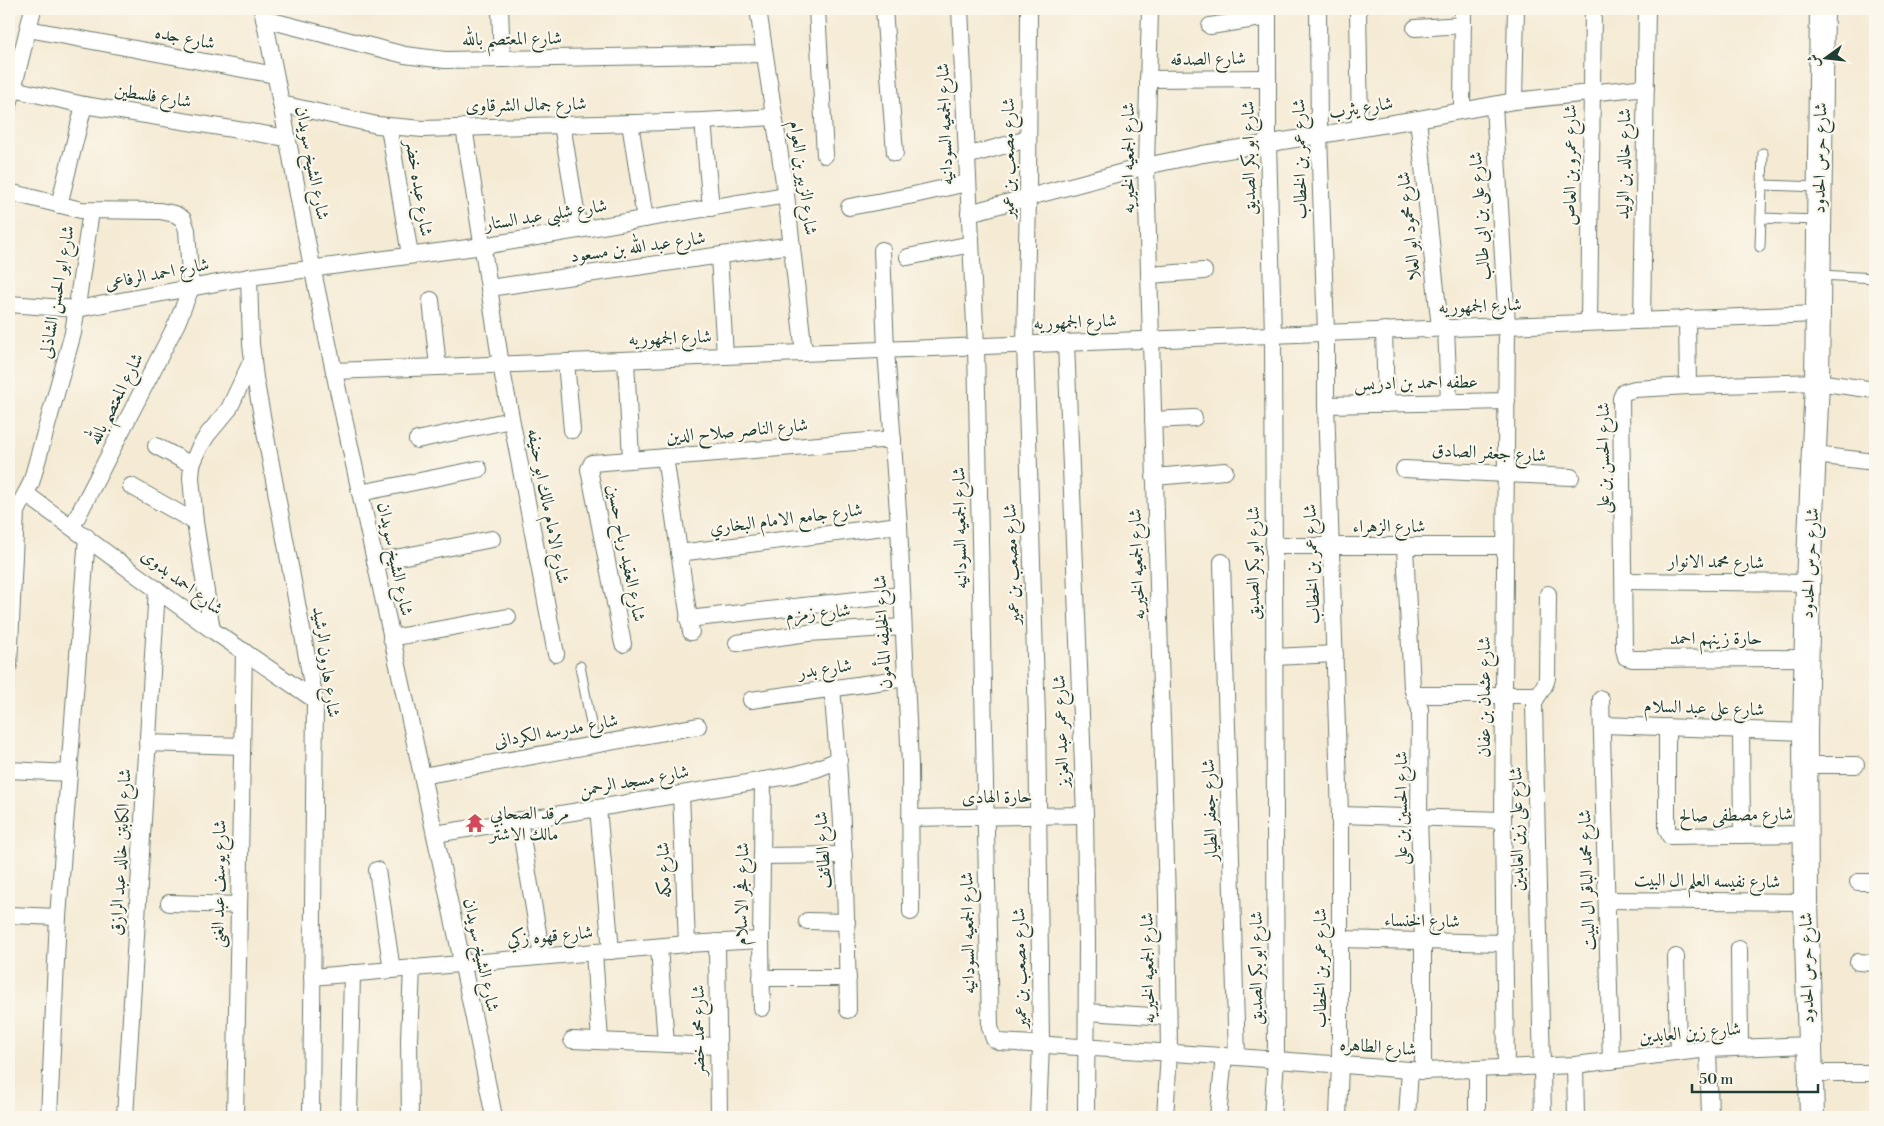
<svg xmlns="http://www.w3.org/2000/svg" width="1884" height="1126" viewBox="0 0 1884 1126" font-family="'Libre Bodoni',Amiri,serif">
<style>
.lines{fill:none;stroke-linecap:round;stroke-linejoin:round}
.lane-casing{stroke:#6a7a6c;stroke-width:11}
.street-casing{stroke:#6a7a6c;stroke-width:18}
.secondary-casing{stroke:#6a7a6c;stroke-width:26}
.lane{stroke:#fff;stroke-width:9}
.street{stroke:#fff;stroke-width:16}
.secondary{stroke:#fff;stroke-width:24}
.labels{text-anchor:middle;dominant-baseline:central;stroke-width:4.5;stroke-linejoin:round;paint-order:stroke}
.street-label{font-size:18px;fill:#1f3d34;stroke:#fbf7ec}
.poi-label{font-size:18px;fill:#1f3d34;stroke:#fbf7ec;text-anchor:start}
</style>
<rect width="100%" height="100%" fill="#fbf7ec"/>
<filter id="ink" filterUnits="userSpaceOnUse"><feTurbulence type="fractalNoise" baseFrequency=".02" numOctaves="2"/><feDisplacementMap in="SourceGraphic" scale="10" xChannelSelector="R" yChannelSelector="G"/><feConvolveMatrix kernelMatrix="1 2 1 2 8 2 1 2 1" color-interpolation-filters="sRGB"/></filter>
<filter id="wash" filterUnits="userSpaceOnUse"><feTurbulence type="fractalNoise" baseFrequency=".0096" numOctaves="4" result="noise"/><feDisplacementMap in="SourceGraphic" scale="20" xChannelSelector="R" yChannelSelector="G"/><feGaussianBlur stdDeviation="1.12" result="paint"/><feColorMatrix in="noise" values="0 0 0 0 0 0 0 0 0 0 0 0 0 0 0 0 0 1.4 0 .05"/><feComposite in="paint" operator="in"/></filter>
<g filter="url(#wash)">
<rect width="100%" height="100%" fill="#f5ebd5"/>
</g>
<g filter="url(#ink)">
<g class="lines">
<g class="lane-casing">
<g id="lane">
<polyline points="1762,185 1819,187"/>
<polyline points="1761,218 1818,220"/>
<polyline points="1760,247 1763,153"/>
<polyline points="1821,275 1875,278"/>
<polyline points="580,666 595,745"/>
</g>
</g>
<g class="street-casing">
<g id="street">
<path d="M262 9C281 96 295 184 313 271 371 554 438 834 494 1117"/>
<polyline points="500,9 502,59"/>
<polyline points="758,9 786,195 804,353"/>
<polyline points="817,9 825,155"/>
<polyline points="884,9 895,153"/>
<polyline points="960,9 976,346 990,1027 994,1039 1000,1042 1237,1057 1423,1071 1575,1065 1708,1049 1809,1045"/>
<polyline points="1029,9 1028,198 1025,344 1037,718 1041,1045 1038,1117"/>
<polyline points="1150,9 1146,166 1167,899 1169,1053 1165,1117"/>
<polyline points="1268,9 1268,142 1273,335 1276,1060 1272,1117"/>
<polyline points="1318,9 1319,135 1326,332 1326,405 1340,815 1340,1064 1338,1117"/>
<polyline points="1358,9 1360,128"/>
<polyline points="264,19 405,55 445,60 764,54"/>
<polyline points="1210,26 1268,17"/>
<polyline points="1415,28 1463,25"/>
<polyline points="28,29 275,75"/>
<polyline points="1148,79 1268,78"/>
<polyline points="13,89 84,105 287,138"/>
<polyline points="1514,101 1516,9"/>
<polyline points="281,104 377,125 423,129 703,121 774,117"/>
<polyline points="9,105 33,9"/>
<polyline points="1494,105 1507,325 1503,820 1506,1068"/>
<polyline points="1462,110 1463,9"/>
<polyline points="1418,119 1440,328"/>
<polyline points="703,121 711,208"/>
<polyline points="630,123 645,219"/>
<polyline points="562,124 579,230"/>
<polyline points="389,127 410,255"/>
<polyline points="464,127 501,365 556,654"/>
<polyline points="966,156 1028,139"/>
<polyline points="9,192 81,210 160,211 175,214 183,219 187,230 191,288 177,323 72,527"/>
<polyline points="59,205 84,105"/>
<polyline points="849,207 909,196 967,183"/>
<polyline points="969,213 1146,166 1203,154 1418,119 1514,101 1646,87"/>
<polyline points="882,250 886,350 899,525 910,765 911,912"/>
<polyline points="719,256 725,356"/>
<polyline points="908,257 971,244"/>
<polyline points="1149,275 1204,271"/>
<polyline points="249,277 251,344 255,378 315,700 311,1117"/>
<polyline points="489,288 792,245"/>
<polyline points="431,300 438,367"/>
<polyline points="9,304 77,309 249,277 483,246 786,195"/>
<polyline points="1687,318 1688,386"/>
<polyline points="1642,320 1647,9"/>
<polyline points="1589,322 1593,9"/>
<polyline points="1446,327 1449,402"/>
<polyline points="1384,330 1386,404"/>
<polyline points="1066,343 1085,815 1087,943 1086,1117"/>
<polyline points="626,360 631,459"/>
<polyline points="566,362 572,430"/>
<polyline points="334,371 1818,314"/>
<polyline points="1326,405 1507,401"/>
<polyline points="1153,420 1194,418"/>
<polyline points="417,440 511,420"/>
<polyline points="156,446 192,465"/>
<polyline points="1815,455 1875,462"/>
<polyline points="665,457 691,632"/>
<polyline points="1404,469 1571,477"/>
<polyline points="1154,477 1225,471"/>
<polyline points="131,486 195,522"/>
<polyline points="360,493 479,469"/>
<polyline points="26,494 212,630 315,700"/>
<polyline points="1273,546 1505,546"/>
<polyline points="1405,547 1412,688 1420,709 1419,817 1423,941 1423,1071"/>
<polyline points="679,553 899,525"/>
<polyline points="375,562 492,539"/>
<polyline points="1222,562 1237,1057"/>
<polyline points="1624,581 1808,583"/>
<polyline points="688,619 901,595"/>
<polyline points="212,630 195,522 191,478 192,465 199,448 208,434 229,409 253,358"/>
<polyline points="391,638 508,617"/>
<polyline points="737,643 808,633 903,627"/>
<polyline points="623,644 589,469 592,463 893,439"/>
<polyline points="1274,657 1335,654"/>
<polyline points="1806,658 1633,659 1626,657 1624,649 1621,398 1624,392 1635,389 1688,386 1817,382 1875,390"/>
<path d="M9 666 16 512C20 502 26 494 31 483L73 333 91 211"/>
<path d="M832 688C842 795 847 903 848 1010"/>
<polyline points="1414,695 1538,695"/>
<polyline points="1601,699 1611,1061"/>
<polyline points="751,700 906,678"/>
<polyline points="1602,725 1805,732"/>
<polyline points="1667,727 1667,829 1670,836 1806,834"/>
<polyline points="1741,729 1742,835"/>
<polyline points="147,743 242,746"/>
<polyline points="1805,765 1856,765"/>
<polyline points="9,770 69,773"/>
<polyline points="422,776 698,726"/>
<polyline points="681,794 687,944"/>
<polyline points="598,808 611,951"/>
<polyline points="1340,815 1503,820"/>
<polyline points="910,818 1085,815"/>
<polyline points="519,820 542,956"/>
<polyline points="435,834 598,808 794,775 816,769 839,760"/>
<polyline points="762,856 844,855"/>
<polyline points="377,870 392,970"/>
<polyline points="1858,882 1875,882"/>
<polyline points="1608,900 1806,902"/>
<polyline points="169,903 239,905"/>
<polyline points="9,915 58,917"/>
<polyline points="807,921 847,922"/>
<polyline points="1340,939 1503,943"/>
<polyline points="717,942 719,1117"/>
<polyline points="659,947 666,1044"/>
<polyline points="1739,949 1740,1047"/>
<polyline points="594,952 600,1041"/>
<polyline points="1676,957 1678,1053"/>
<polyline points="1858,962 1875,963"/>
<polyline points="312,977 687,944 761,940"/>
<polyline points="761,978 848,978"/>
<polyline points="762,1008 761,940 763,780"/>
<polyline points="1087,1012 1168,1017"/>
<polyline points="572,1040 718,1046"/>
<polyline points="1708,1049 1710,1117"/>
<polyline points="1575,1065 1576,1117"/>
<polyline points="1477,1069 1477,1117"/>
<polyline points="1810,1073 1875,1073"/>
<polyline points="49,1117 58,917 87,537"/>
<polyline points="125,1117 157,589"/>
<polyline points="235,1117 244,651"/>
<polyline points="349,1117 352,973"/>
<polyline points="410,1117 409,1039 412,968"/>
<polyline points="1218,1117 1224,1056"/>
<polyline points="1407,1117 1410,1070"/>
<path d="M1543 1117 1534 704C1536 695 1545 689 1547 678L1548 594"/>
</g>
</g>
<g class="secondary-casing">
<polyline id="secondary" points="1812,1117 1806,902 1805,732 1808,583 1817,382 1822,9"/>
</g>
<use href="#lane" class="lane"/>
<use href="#street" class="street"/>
<use href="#secondary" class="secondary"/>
</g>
</g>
<defs>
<g id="temple-bare" transform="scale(1.5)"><path d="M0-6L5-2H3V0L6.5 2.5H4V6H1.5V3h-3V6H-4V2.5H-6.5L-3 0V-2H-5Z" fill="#d1495b" stroke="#fbf7ec" stroke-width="2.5" paint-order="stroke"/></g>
</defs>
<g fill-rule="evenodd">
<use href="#temple-bare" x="475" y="823"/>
</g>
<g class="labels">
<g class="street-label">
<text transform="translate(185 38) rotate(11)">شارع جده</text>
<text transform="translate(512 39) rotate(-1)">شارع المعتصم بالله</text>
<text transform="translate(1208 59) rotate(-1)">شارع الصدقه</text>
<text transform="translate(153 96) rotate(9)">شارع فلسطين</text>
<text transform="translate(526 105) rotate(-1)">شارع جمال الشرقاوى</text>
<text transform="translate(1361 108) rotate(-9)">شارع يثرب</text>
<text transform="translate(945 124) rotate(-92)">شارع الجمعيه السودانيه</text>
<text transform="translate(1008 158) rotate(-90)">شارع مصعب بن عمير</text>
<text transform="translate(1128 158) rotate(-90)">شارع الجمعيه الخيريه</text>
<text transform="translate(1249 158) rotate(-91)">شارع ابو بكر الصديق</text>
<text transform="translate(1820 158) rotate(-89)">شارع حرس الحدود</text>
<text transform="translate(1300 159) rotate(-91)">شارع عمر بن الخطاب</text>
<text transform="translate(312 163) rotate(79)">شارع الشيخ سويدان</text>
<text transform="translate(1624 164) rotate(-89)">شارع خالد بن الوليد</text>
<text transform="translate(1570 165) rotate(-90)">شارع عمرو بن العاص</text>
<text transform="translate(803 178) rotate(82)">شارع الزبير بن العوام</text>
<text transform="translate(419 188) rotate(81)">شارع عبده خضر</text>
<text transform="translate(546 215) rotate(-9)">شارع شلبى عبد الستار</text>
<text transform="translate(1480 216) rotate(-94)">شارع على بن ابى طالب</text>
<text transform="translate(1409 226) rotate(-96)">شارع محمود ابو العلا</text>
<text transform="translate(638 247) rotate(-8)">شارع عبد الله بن مسعود</text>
<text transform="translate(157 274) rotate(-11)">شارع احمد الرفاعى</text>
<text transform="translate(57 292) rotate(-80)">شارع ابو الحسن الشاذلى</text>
<text transform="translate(1480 306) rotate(-2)">شارع الجمهوريه</text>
<text transform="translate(1075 322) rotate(-2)">شارع الجمهوريه</text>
<text transform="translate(670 338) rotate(-2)">شارع الجمهوريه</text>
<text transform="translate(1416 383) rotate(-1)">عطفه احمد بن ادريس</text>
<text transform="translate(116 399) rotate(-63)">شارع المعتصم بالله</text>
<text transform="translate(737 431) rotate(-5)">شارع الناصر صلاح الدين</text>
<text transform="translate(1489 453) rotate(3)">شارع جعفر الصادق</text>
<text transform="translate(1603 458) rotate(-90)">شارع الحسن بن على</text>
<text transform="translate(548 506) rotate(79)">شارع الامام مالك ابو حنيفه</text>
<text transform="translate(786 519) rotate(-7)">شارع جامع الامام البخاري</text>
<text x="1389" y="526">شارع الزهراء</text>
<text transform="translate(960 528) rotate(-91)">شارع الجمعيه السودانيه</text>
<text transform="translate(626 553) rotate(79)">شارع العقيد رباح حسين</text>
<text transform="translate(395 559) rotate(78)">شارع الشيخ سويدان</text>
<text transform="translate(1716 562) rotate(1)">شارع محمد الانوار</text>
<text transform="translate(1253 563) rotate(-90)">شارع ابو بكر الصديق</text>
<text transform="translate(1810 563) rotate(-87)">شارع حرس الحدود</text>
<text transform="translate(1012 564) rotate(-92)">شارع مصعب بن عمير</text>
<text transform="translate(1137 564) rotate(-92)">شارع الجمعيه الخيريه</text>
<text transform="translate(1312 564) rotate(-92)">شارع عمر بن الخطاب</text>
<text transform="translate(182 582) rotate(37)">شارع احمد بدوى</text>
<text transform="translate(818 613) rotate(-5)">شارع زمزم</text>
<text transform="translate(883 632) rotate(-93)">شارع الخليفه المأمون</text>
<text x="1716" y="638">حارة زينهم احمد</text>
<text transform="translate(326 662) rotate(82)">شارع هارون الرشيد</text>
<text transform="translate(825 669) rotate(-8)">شارع بدر</text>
<text transform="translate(1484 697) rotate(-90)">شارع عثمان بن عفان</text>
<text transform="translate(1704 708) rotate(2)">شارع على عبد السلام</text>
<text transform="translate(556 731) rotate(-10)">شارع مدرسه الكردانى</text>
<text transform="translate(1061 731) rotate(-92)">شارع عمر عبد العزيز</text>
<text transform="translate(634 781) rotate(-10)">شارع مسجد الرحمن</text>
<text transform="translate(997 797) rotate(-1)">حارة الهادى</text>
<text transform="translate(1401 808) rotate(-90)">شارع الحسين بن على</text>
<text transform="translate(1210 810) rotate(-92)">شارع جعفر الطيار</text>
<text transform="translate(1736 815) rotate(-1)">شارع مصطفى صالح</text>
<text transform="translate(1517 829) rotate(-91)">شارع على زين العابدين</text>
<text transform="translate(823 850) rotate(-93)">شارع الطائف</text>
<text transform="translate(121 852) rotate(-87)">شارع الكابتن خالد عبد الرازق</text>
<text transform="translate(664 870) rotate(-92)">شارع مكه</text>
<text transform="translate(1587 880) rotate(-92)">شارع محمد الباقر ال البيت</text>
<text transform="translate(1707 881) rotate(1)">شارع نفيسه العلم ال البيت</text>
<text transform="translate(219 884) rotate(-89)">شارع يوسف عبد الغنى</text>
<text transform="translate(742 894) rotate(-89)">شارع فجر الاسلام</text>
<text transform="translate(1422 921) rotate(1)">شارع الخنساء</text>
<text transform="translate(968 933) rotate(-91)">شارع الجمعيه السودانيه</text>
<text transform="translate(550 936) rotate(-5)">شارع قهوه زكي</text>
<text transform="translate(481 955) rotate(78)">شارع الشيخ سويدان</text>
<text transform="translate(1020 968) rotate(-91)">شارع مصعب بن عمير</text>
<text transform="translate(1148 968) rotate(-91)">شارع الجمعيه الخيريه</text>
<text transform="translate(1256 968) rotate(-90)">شارع ابو بكر الصديق</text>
<text transform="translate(1320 968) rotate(-90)">شارع عمر بن الخطاب</text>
<text transform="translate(1807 968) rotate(-91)">شارع حرس الحدود</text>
<text transform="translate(698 1030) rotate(-90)">شارع محمد خضر</text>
<text transform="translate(1690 1033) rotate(-5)">شارع زين العابدين</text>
<text transform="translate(1378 1047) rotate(4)">شارع الطاهره</text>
</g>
<g class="poi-label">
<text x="490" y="813">مرقد الصحابي<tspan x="490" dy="21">مالك الاشتر</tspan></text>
</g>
</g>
<rect width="1884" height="1126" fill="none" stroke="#fbf7ec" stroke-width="30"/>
<g transform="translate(1826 58) rotate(255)" stroke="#fbf7ec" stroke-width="4" paint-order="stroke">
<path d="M0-4L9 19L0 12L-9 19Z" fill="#1f3d34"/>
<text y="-8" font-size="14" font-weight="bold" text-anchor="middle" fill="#1f3d34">ش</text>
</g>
<path d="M1692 1084v8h126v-8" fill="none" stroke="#1f3d34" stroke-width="2.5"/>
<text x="1699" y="1084" font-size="15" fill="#1f3d34" stroke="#fbf7ec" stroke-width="4" paint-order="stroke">50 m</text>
</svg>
